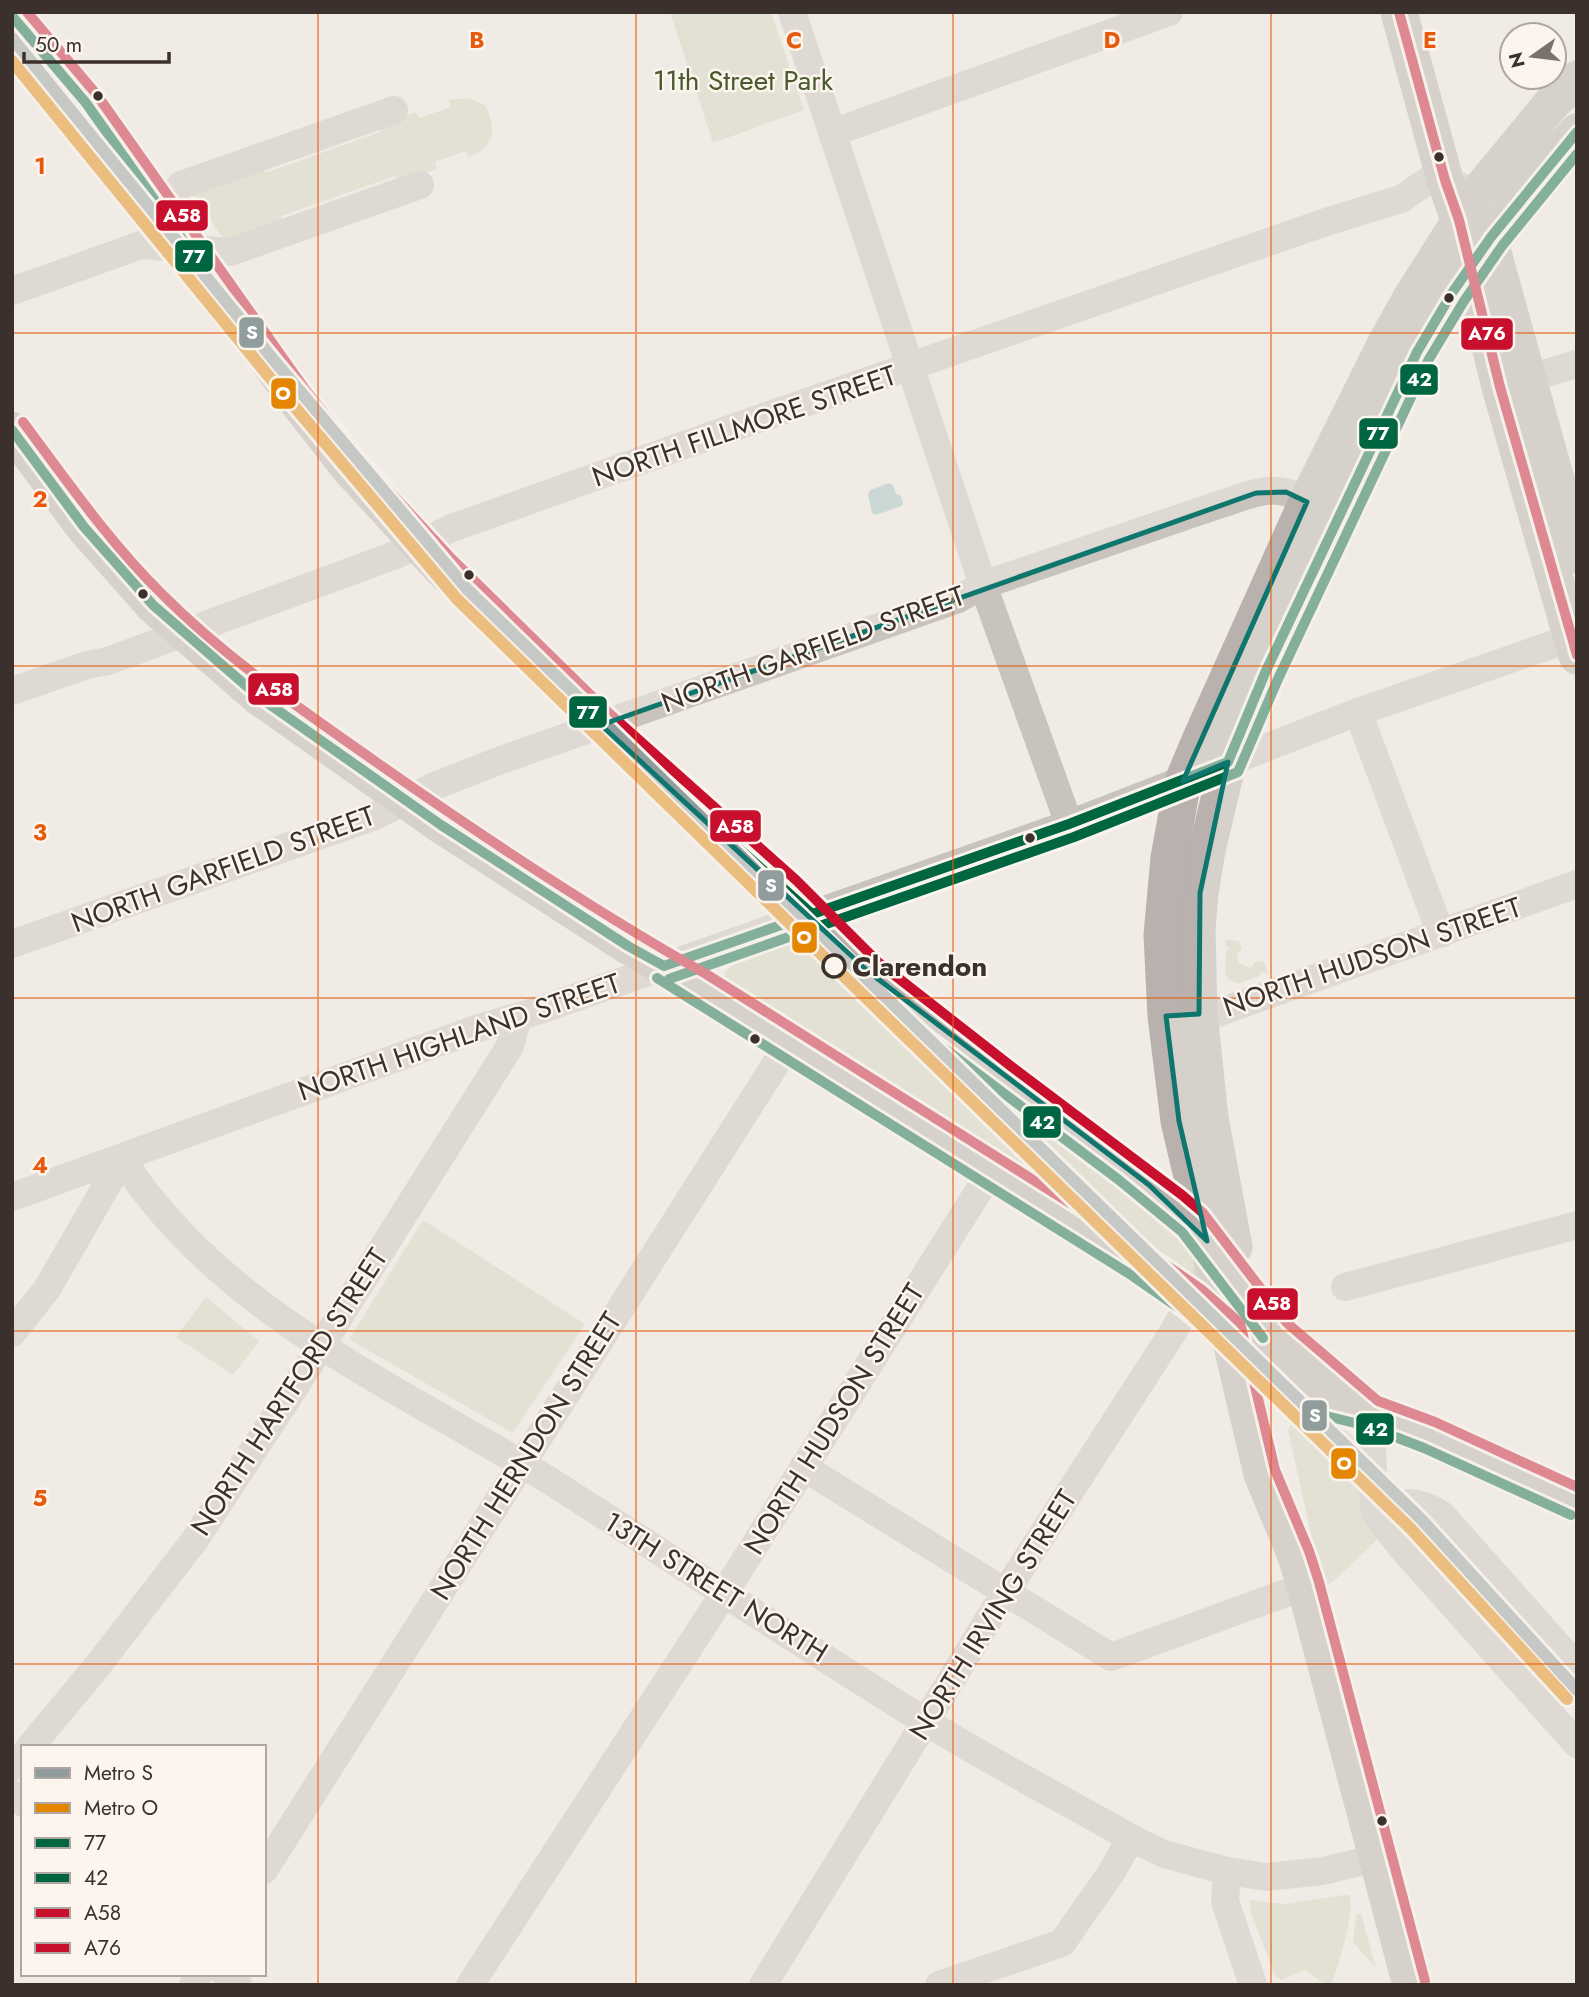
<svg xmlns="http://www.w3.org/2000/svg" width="1589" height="1997" viewBox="0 0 1589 1997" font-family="Jost,sans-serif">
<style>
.green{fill:#d1d6bf}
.water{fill:#a1c2c1}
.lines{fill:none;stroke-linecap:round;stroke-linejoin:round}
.minor{stroke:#c9c3be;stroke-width:28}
.major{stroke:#b8b1ad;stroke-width:37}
.bus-1-casing{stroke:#fbf5ee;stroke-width:16}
.bus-2-casing{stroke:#fbf5ee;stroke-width:16}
.bus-3-casing{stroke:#fbf5ee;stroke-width:16}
.bus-4-casing{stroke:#fbf5ee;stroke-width:16}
.bus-1{stroke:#006641;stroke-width:10}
.bus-2{stroke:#006641;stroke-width:10}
.bus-3{stroke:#c8102e;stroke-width:10}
.bus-4{stroke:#c8102e;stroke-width:10}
.metro-1-casing{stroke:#fbf5ee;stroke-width:18}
.metro-2-casing{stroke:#fbf5ee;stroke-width:18}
.metro-1{stroke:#919d9d;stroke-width:12}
.metro-2{stroke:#e48602;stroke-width:12}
.marked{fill:none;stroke:#0f766e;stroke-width:5;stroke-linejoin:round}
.grid{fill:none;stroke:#e8590c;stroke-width:2;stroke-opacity:0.55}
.bus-dot{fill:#3b302b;stroke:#fbf5ee;stroke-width:2.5}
.stop-dot{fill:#fbf5ee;stroke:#3b302b;stroke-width:3.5}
.labels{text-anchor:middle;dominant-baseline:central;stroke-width:5;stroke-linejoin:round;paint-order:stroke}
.park-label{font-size:28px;fill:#4a5a2e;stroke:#fbf5ee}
.street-label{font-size:28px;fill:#3b302b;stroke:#fbf5ee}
.stop-label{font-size:28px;font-weight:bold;fill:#3b302b;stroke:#fbf5ee;text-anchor:start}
.grid-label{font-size:23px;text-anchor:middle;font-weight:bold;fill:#e8590c;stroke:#fbf5ee;stroke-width:5;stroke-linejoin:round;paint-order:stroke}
.line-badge{stroke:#fbf5ee;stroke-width:2.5}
.badge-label{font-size:19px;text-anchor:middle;font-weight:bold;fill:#fff}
</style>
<rect width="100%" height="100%" fill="#f0ebe5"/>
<g class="green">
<polygon points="670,12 771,12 804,110 713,143"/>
<path d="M469 98 486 106C496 132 496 145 469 157L466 151 435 162 437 169 398 182 395 176 281 216 282 223 226 243 192 193 262 166 265 173 380 132 378 126 416 112 419 118 451 107 449 100Z"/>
<polygon points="806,937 817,937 1153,1199 1196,1257 1195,1273 1184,1277 1131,1238 744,988 729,985 725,980 725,972 731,965"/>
<polygon points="1226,939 1239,941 1242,949 1237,955 1239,963 1250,968 1256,961 1264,962 1268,973 1261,972 1259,976 1239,983 1229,980 1225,973 1226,952 1229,949 1226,946"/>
<polygon points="423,1220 585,1324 513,1433 352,1341 350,1338"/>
<polygon points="206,1297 259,1341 233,1375 176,1337"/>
<path d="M1302 1414C1320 1414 1346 1429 1359 1441L1380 1537 1337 1578 1323 1588 1288 1431 1291 1423Z"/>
<path d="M1344 1895H1349C1356 1912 1338 1966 1331 1985H1326L1305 1970 1281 1980 1275 1976 1251 1913 1249 1900 1285 1904Z"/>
<polygon points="1359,1913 1361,1914 1376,1968 1353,1942 1356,1915"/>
</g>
<polygon class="water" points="889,483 893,485 896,494 900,495 903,502 902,506 876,515 872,513 868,495 870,490"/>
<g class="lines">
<g class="minor">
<polyline points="792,12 983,585 1069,824"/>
<polyline points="832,133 1169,12"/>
<polyline points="152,227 181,185 394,110"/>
<polyline points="12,291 141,245 230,252 420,185"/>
<polyline points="1509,384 1577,364"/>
<polyline points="12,691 87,665 108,661 398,554 452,528 735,427 1326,222 1401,199 1426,182 1445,180 1461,187"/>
<polyline points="1358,712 1441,934"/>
<path d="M12 944 375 816 432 787 501 760 958 599 983 585 1221 504C1241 498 1263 487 1285 492 1299 496 1312 503 1326 508"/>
<polyline points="1178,1015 1217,1013 1577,884"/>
<path d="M122 1159C223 1315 398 1386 550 1481 674 1560 797 1642 923 1720 991 1762 1062 1799 1131 1838L1164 1854 1227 1871 1266 1877 1323 1871 1377 1858"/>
<polyline points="12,1197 476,1029 540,1010 1069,824 1358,712 1577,636"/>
<polyline points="1345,1287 1577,1225"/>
<polyline points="12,1333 47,1289 122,1159"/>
<polyline points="1371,1413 1374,1508 1378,1517 1402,1548 1577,1744"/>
<polyline points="803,1467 1111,1657 1305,1586"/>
<path d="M1392 1534C1391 1529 1389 1521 1391 1516 1397 1493 1429 1506 1442 1515L1577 1667"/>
<polyline points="30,1747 95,1669 194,1541 309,1365 510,1046 515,1028 513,1018"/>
<polyline points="12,1767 23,1755"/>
<polyline points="12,1794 23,1803"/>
<polyline points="264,1870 789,1043"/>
<polyline points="1227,1871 1225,1901 1253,1985"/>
<polyline points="225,1974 238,1985"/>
<polyline points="193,1985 199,1974"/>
<polyline points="470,1985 725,1592 992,1170"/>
<polyline points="763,1985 1006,1591 1173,1332 1201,1282"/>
<polyline points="939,1985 1062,1943 1111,1873 1131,1838"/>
</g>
<g class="major">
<polyline points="1399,12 1445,180 1459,220 1500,387 1577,656"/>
<polyline points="12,16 86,103 293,396 350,469 439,566 601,725 787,890 870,973 1003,1078 1149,1185 1192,1222 1277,1333 1371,1413"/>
<polyline points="1490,242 1577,555"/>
<polyline points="12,430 84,527 153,605 259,697 441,825 628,946 699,986 1136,1261 1192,1300 1279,1374 1320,1400 1371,1413 1429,1435 1577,1502"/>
<path d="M1234 1247 1210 1118 1199 1014 1197 928 1200 893 1207 850 1228 762 1265 673 1417 352C1462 272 1516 200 1577 132"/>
<polyline points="1411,1985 1305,1586 1296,1556 1262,1474 1179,1121 1166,1016 1162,935 1169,858 1183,781 1202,736 1307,502 1386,343 1411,298 1477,194 1552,103 1577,79"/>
</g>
<g class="bus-1-casing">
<g id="bus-1">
<polyline points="12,16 86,103 293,396 350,469 439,566 601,725 812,914"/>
<polyline points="12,430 84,527 153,605 259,697 441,825 628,946 664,966 1069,824 1228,762 1265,673 1417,352 1452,293 1491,237 1577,132"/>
</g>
</g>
<g class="bus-2-casing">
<g id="bus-2">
<polyline points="802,924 844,965 933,1040 1119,1180 1182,1232 1263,1338"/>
<polyline points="657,978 1128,1273 1183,1311 1270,1385 1314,1413 1367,1426 1424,1448 1571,1515"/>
<polyline points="669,979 1074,837 1238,772 1278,679 1429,359 1464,301 1502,246 1577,154"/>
</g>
</g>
<g class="bus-3-casing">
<g id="bus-3">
<polyline points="27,12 97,95 304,388 361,460 449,556 611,715 796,880 879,963 1012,1067 1182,1195 1203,1213 1287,1323 1378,1401 1435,1422 1577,1487"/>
<path d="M23 422C67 481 110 543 163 595 227 659 302 710 376 762 483 837 593 910 706 974L1143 1249 1201 1289 1240 1323 1275 1470 1309 1551 1319 1582 1425 1981"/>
</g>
</g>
<g class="bus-4-casing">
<polyline id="bus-4" points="1399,12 1445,180 1459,220 1500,387 1577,655"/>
</g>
<use href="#bus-1" class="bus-1"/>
<use href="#bus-2" class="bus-2"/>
<use href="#bus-3" class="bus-3"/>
<use href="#bus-4" class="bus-4"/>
<g class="metro-1-casing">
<polyline id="metro-1" points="12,38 277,364 467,589 1421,1519 1577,1690"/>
</g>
<g class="metro-2-casing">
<polyline id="metro-2" points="12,61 266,373 457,599 1411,1529 1567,1699"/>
</g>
<use href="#metro-1" class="metro-1"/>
<use href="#metro-2" class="metro-2"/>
</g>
<path d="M0 0H1589V1997H0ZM1286 492 1307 502 1183 781 1228 762 1200 893 1199 1014 1166 1016 1179 1121 1207 1241 1149 1185 870 973 601 725 1256 493Z" fill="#f0ebe5" fill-opacity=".55" fill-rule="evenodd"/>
<path class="marked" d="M1286 492 1307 502 1183 781 1228 762 1200 893 1199 1014 1166 1016 1179 1121 1207 1241 1149 1185 870 973 601 725 1256 493Z"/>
<path class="grid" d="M318 12V1985M636 12V1985M953 12V1985M1271 12V1985M12 333H1577M12 666H1577M12 998H1577M12 1331H1577M12 1664H1577"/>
<g class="bus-dot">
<circle cx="98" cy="96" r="6"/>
<circle cx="1439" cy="157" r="6"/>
<circle cx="1449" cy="298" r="6"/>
<circle cx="469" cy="575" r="6"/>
<circle cx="143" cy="594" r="6"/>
<circle cx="1030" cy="838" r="6"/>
<circle cx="755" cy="1039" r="6"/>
<circle cx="1382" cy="1821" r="6"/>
</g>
<circle class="stop-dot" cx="834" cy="966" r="11"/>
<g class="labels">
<g class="park-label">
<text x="743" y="80">11th Street Park</text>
</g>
<g class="street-label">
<text transform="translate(744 426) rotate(-19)">NORTH FILLMORE STREET</text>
<text transform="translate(813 649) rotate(-20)">NORTH GARFIELD STREET</text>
<text transform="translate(223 869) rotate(-20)">NORTH GARFIELD STREET</text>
<text transform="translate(1372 957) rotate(-19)">NORTH HUDSON STREET</text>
<text transform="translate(459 1037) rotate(-19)">NORTH HIGHLAND STREET</text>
<text transform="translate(289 1392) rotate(-57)">NORTH HARTFORD STREET</text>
<text transform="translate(834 1419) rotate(-58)">NORTH HUDSON STREET</text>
<text transform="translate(526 1456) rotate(-58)">NORTH HERNDON STREET</text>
<text transform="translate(716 1587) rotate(32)">13TH STREET NORTH</text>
<text transform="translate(993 1615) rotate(-58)">NORTH IRVING STREET</text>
</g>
<g class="stop-label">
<text x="852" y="966">Clarendon</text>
</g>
</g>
<g class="grid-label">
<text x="477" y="48">B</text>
<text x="794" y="48">C</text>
<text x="1112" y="48">D</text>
<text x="1430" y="48">E</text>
<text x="40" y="174">1</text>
<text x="40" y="507">2</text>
<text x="40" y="840">3</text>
<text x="40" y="1173">4</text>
<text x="40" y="1506">5</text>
</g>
<g class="line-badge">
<rect x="155" y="199" width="54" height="33" rx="7" fill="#c8102e"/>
<rect x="174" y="239" width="40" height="34" rx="7" fill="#006641"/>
<rect x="238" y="316" width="27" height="33" rx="7" fill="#919d9d"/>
<rect x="1460" y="317" width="54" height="34" rx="7" fill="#c8102e"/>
<rect x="1399" y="363" width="40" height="33" rx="7" fill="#006641"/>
<rect x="270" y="377" width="27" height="33" rx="7" fill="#e48602"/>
<rect x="1358" y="417" width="41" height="33" rx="7" fill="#006641"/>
<rect x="247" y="672" width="53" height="34" rx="7" fill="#c8102e"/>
<rect x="568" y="695" width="40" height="34" rx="7" fill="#006641"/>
<rect x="709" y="809" width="53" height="34" rx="7" fill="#c8102e"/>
<rect x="757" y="869" width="28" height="33" rx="7" fill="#919d9d"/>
<rect x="791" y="921" width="27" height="33" rx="7" fill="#e48602"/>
<rect x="1022" y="1105" width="40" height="34" rx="7" fill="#006641"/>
<rect x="1246" y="1287" width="53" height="34" rx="7" fill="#c8102e"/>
<rect x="1301" y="1399" width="27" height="33" rx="7" fill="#919d9d"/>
<rect x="1355" y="1412" width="40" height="34" rx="7" fill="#006641"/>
<rect x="1330" y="1447" width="27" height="33" rx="7" fill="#e48602"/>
</g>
<g class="badge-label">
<text x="182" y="222">A58</text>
<text x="194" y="263">77</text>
<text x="252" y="339">S</text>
<text x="1487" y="340">A76</text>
<text x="1419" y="386">42</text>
<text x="283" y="400">O</text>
<text x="1378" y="440">77</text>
<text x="274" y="696">A58</text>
<text x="588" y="719">77</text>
<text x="735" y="833">A58</text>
<text x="771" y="892">S</text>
<text x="804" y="944">O</text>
<text x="1042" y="1129">42</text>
<text x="1272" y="1310">A58</text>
<text x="1315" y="1422">S</text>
<text x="1375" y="1436">42</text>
<text x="1344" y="1470">O</text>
</g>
<rect width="1589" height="1997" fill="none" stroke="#3b302b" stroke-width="28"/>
<rect x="21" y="1745" width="245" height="231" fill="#fbf5ee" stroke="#aea6a0" stroke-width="2"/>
<rect x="35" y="1768" width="35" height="10" fill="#919d9d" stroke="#aea6a0" stroke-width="2"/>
<text x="84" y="1780" font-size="21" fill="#3b302b">Metro S</text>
<rect x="35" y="1803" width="35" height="10" fill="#e48602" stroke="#aea6a0" stroke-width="2"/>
<text x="84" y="1815" font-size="21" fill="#3b302b">Metro O</text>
<rect x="35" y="1838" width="35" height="10" fill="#006641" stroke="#aea6a0" stroke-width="2"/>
<text x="84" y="1850" font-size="21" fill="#3b302b">77</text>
<rect x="35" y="1873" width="35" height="10" fill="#006641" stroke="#aea6a0" stroke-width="2"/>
<text x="84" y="1885" font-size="21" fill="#3b302b">42</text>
<rect x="35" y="1908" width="35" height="10" fill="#c8102e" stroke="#aea6a0" stroke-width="2"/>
<text x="84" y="1920" font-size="21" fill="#3b302b">A58</text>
<rect x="35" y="1943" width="35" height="10" fill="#c8102e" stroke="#aea6a0" stroke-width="2"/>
<text x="84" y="1955" font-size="21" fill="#3b302b">A76</text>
<g transform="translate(1533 56) rotate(256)"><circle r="33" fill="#fbf5ee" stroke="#aea6a0" stroke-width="2"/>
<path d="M0-5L12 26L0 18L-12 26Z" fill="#7a716c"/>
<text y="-10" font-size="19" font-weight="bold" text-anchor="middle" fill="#3b302b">N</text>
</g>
<path d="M24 52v10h145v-10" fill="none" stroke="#3b302b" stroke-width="3.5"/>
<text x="35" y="52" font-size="21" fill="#3b302b" stroke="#fbf5ee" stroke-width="5" paint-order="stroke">50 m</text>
</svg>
